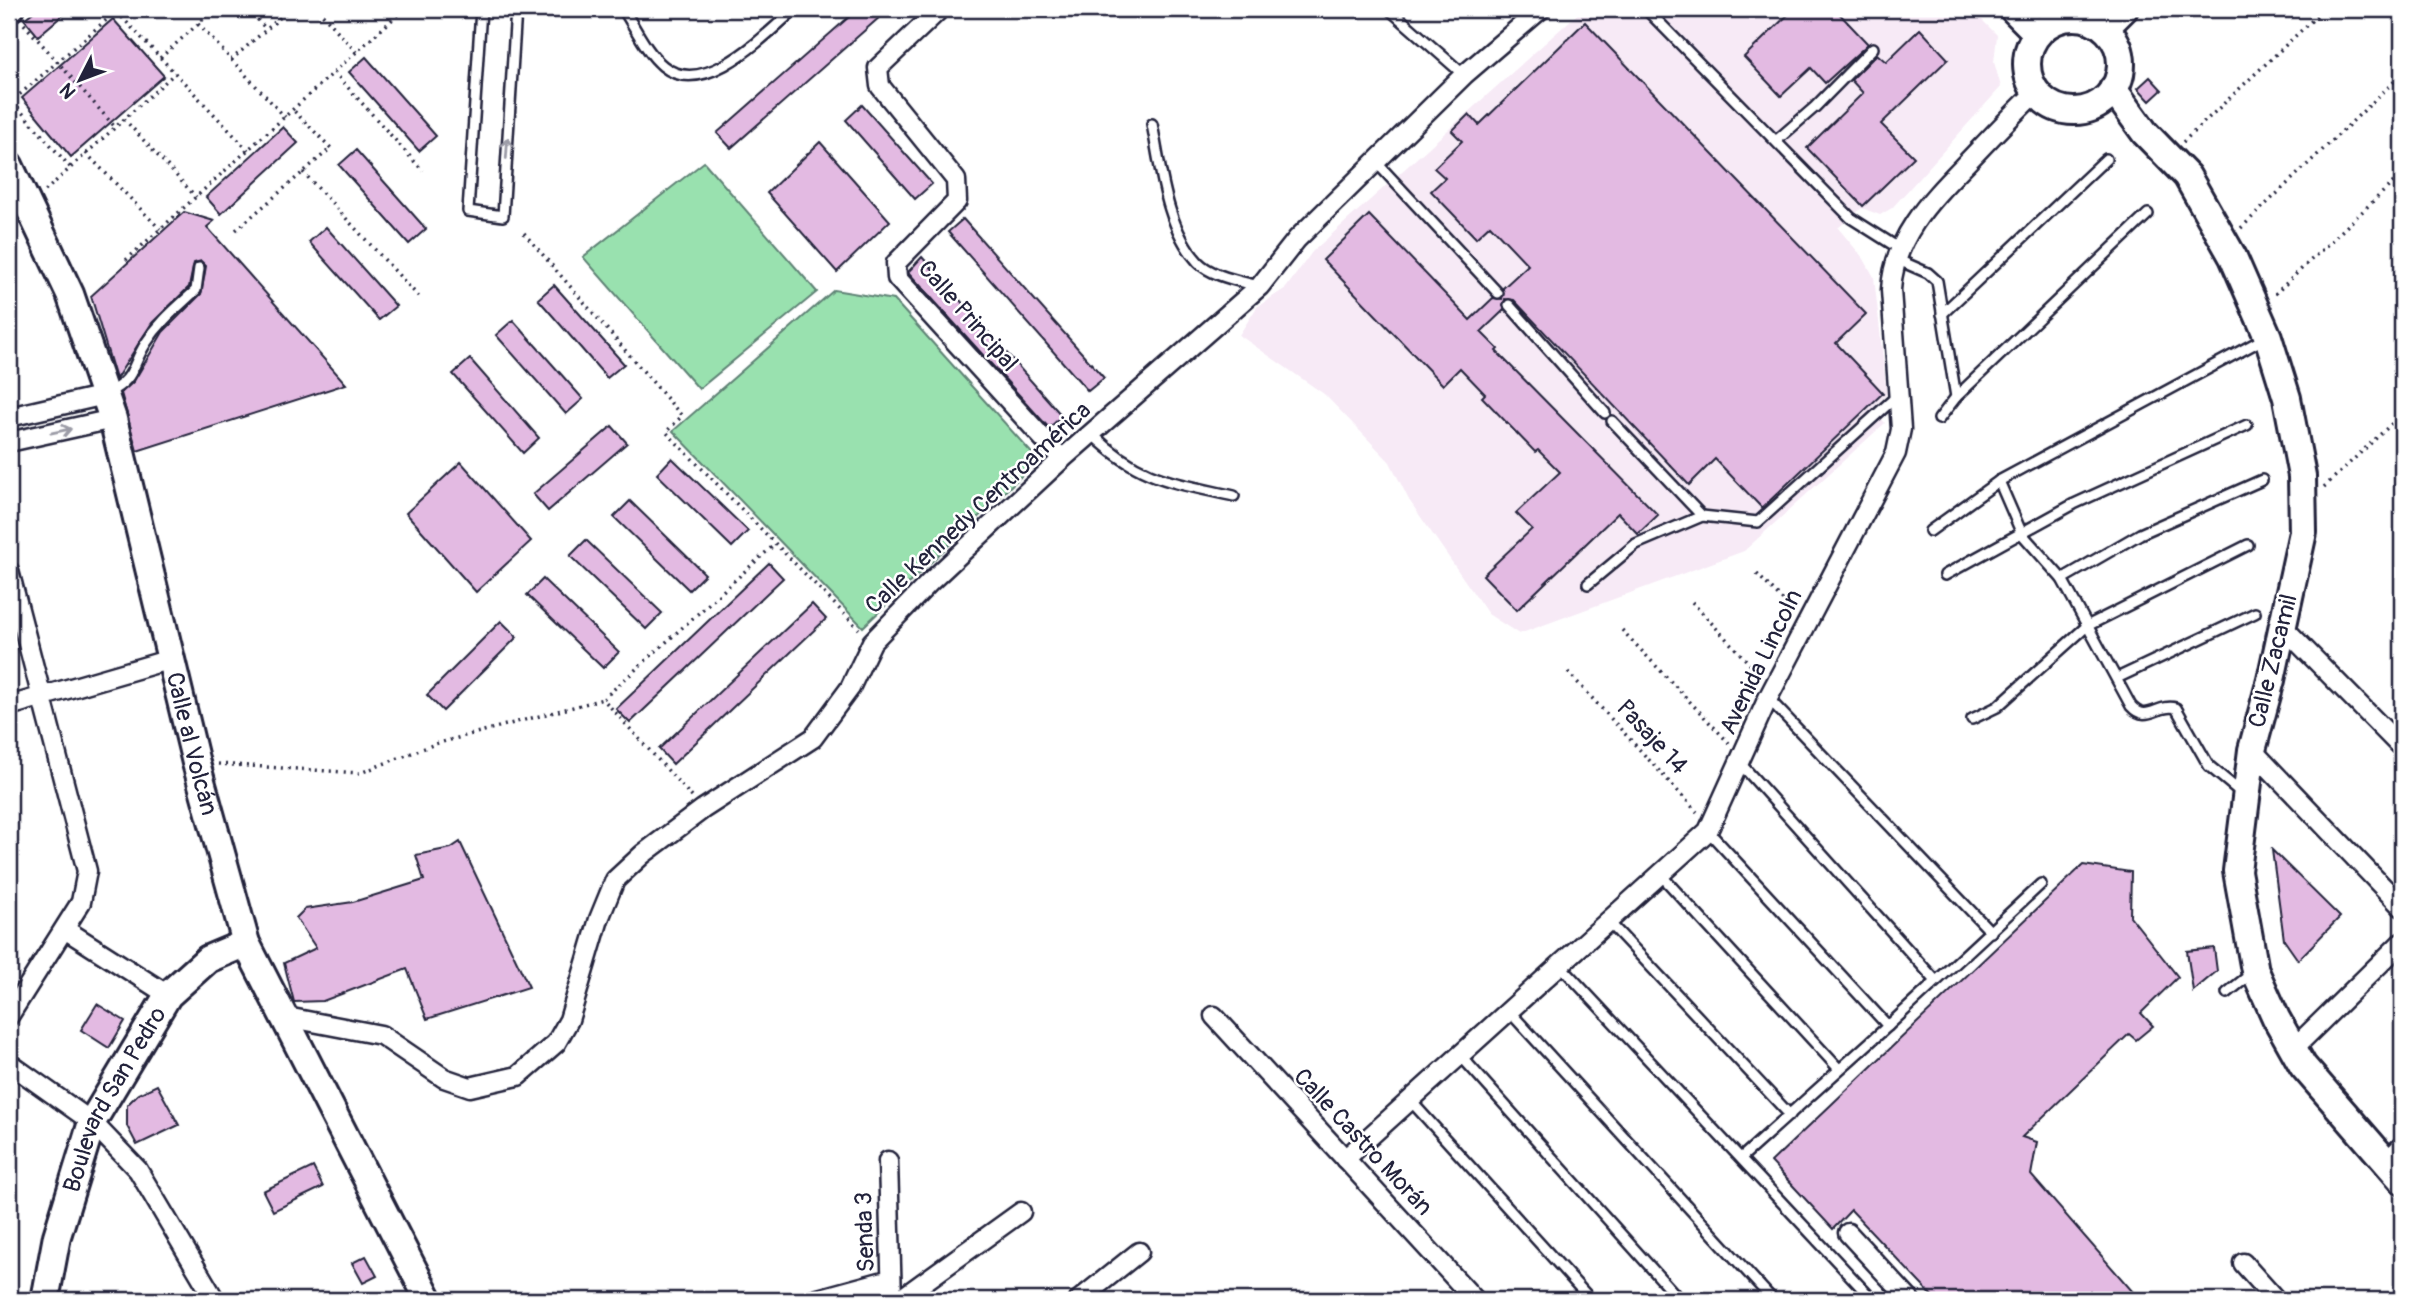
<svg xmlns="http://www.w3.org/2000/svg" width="2411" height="1309" viewBox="0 0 2411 1309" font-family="Pangolin,sans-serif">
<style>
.built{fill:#f7eaf6}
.green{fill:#99e1af;stroke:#5e8275;stroke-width:2}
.building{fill:#e3bae2;stroke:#22223b;stroke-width:2}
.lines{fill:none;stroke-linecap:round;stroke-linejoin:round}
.lane-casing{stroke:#22223b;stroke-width:14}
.street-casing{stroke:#22223b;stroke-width:23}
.secondary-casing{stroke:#22223b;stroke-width:32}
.path{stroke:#22223b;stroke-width:3.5;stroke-dasharray:2 5;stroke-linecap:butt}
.lane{stroke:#fff;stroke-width:9}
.street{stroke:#fff;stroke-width:18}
.secondary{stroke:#fff;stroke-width:26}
.oneway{stroke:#9c9ca7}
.labels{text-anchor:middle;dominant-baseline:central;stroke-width:5;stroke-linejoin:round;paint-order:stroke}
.street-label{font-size:24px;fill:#22223b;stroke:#fff}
</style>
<rect width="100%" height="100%" fill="#fff"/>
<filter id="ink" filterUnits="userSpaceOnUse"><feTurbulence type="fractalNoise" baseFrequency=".0143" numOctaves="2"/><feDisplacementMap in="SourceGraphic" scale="14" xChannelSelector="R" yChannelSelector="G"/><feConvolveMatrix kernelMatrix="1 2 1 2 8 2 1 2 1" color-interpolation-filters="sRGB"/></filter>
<g filter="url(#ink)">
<polygon class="built" points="1583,9 1971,9 1997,35 1994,62 2001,87 1892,208 1880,215 1862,208 1838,228 1864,259 1874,277 1887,394 1873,408 1885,423 1744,551 1519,634 1488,614 1409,500 1390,462 1324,394 1239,335 1257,307 1286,288 1312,252"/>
<g class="green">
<polygon points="704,162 817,292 699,389 583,257"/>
<polygon points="834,290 894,300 1038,460 863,627 673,431"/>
</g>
<g class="building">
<polygon points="37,9 70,9 38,36 24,19"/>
<polygon points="858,9 889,9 731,148 717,133"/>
<polygon points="1794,9 1835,9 1868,44 1825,83 1811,68 1781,96 1744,57"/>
<polygon points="113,19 164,76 71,157 22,98"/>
<polygon points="1585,22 1866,314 1836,343 1883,393 1762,508 1715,459 1689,485 1514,300 1505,299 1504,310 1481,332 1498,349 1496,351 1658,515 1638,534 1618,513 1517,610 1483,575 1532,529 1516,513 1560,472 1538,450 1535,452 1482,397 1485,394 1460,368 1443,385 1323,260 1369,215 1470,320 1493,298 1502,299 1503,288 1528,265 1490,225 1476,238 1431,191 1445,178 1434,168 1462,141 1452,131 1469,114 1479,125"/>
<polygon points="1920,29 1948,59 1881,124 1914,157 1863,206 1807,148 1863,93 1851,80 1877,54 1886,62"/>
<polygon points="366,57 436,136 419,151 349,72"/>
<polygon points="2150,77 2162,90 2150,101 2138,88"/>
<polygon points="862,105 932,184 915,199 846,120"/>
<polygon points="283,127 298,143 221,214 206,197"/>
<polygon points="820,142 890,221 837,272 767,193"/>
<polygon points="356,150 426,229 409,244 339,165"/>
<polygon points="184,212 214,221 207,227 346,384 137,451 121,393 134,381 163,332 201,294 206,266 201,261 194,263 189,287 152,323 116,379 91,296"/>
<polygon points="963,219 1104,378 1088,391 948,232"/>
<polygon points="326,227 396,306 379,320 309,242"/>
<polygon points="922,257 1062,416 1049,428 908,272"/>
<polygon points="554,285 624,364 607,378 538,299"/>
<polygon points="513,320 583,399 566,414 496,335"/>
<polygon points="470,359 539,438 523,453 453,374"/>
<polygon points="612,426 627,443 548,511 533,494"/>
<polygon points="672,458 748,531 732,547 657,474"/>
<polygon points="461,462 531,541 476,592 406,513"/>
<polygon points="630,501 705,574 689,590 614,517"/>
<polygon points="586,540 662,613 646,629 570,556"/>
<polygon points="769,563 783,578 630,723 616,709"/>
<polygon points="543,579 619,652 603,668 527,595"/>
<polygon points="812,604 826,619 673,764 659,749"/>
<polygon points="501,621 517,637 443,711 427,695"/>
<polygon points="460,842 529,987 427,1019 407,969 323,1001 294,1002 284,963 316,948 296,918 305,909 353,902 424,880 416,855 451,848"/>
<polygon points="2272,850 2340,917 2298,960 2284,940"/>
<polygon points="2083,865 2131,872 2130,916 2178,977 2141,1013 2153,1026 2136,1040 2129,1034 2022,1137 2037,1142 2031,1175 2140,1300 1936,1300 1851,1210 1833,1229 1771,1162"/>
<polygon points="2214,948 2217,971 2193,991 2187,951"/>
<polygon points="97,1004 125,1021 109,1048 81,1030"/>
<polygon points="157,1085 179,1125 137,1145 127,1126 127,1105 138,1094"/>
<polygon points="313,1167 323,1187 273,1211 263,1191"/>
<polygon points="366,1256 377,1276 363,1283 352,1263"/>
</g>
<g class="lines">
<g class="lane-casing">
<g id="lane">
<polyline points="481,9 468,211 503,216 516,9"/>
<path d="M623 9C635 27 646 52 663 66 704 100 766 34 795 9"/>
<polyline points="1389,9 1464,75"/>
<polyline points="1646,9 1851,218 1900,249"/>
<path d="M1152 124C1161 169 1166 227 1198 262 1211 276 1240 281 1258 286"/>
<polyline points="1777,140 1815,107 1873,48"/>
<polyline points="1376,162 1498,293"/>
<polyline points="1896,259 1928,273 1937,281 1956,397"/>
<polyline points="1509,305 1605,413"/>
<polyline points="1942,314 2106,159"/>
<path d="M106 394C137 378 130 368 146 343 160 321 178 307 196 290L199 268"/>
<polyline points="1939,419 1956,397 2148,214"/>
<polyline points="1612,421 1702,516"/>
<path d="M1092 434C1139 480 1172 482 1234 496"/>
<path d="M1999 481 2022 534 2062 579 2131 706C2147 724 2158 703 2176 708L2209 766 2244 795"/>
<polyline points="1930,531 1999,481 2267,337"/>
<polyline points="1945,575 2074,504 2247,425"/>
<polyline points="2062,579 2140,534 2262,480"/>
<polyline points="1588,584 1636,544 1702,516 1758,522 1897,396"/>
<polyline points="2117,678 2255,613"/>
<polyline points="1768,698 1991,932"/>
<polyline points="1972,719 1997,707 2087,626 2248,545"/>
<polyline points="1739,762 1936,981"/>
<polyline points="1708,831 1888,1026"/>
<polyline points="1660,874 1839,1069"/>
<polyline points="1608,921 1790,1115"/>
<polyline points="1560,965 1873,1300"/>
<polyline points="2227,993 2251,974"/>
<polyline points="1509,1011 1773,1300"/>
<polyline points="1460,1055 1680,1300"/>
<polyline points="1410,1100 1591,1300"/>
<polyline points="1742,1157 1888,1026 2041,884"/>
</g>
</g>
<g class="street-casing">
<g id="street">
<polyline points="940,9 878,68 880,86 956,180 957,201 896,263 897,278 1062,459"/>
<polyline points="13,11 15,9"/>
<polyline points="9,417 105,395"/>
<polyline points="9,442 113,419"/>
<polyline points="9,571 87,871 81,902 9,1016"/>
<polyline points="2283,627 2402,748"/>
<polyline points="9,706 171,659"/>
<polyline points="2252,750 2402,907"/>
<polyline points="66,930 168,995"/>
<polyline points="281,1016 381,1035 444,1078 470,1087 518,1076 556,1043 569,1020 599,919 615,880 643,854 703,809 813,738 850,688 872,642 930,582 1062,459 1260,286 1297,239 1464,75 1541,9"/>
<polyline points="1214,1016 1475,1300"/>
<polyline points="2292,1050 2401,943"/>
<polyline points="9,1063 92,1122 138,1170 215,1300"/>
<path d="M1345 1159 1708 831 1768 698 1896 453 1901 429 1891 290C1894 232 1937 194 1975 154 1995 133 2015 112 2036 92"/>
<polyline points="888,1161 892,1300"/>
<polyline points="2386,1162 2402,1146"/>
<polyline points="1848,1233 1910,1300"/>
<polyline points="2243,1263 2276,1300"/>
<polyline points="814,1300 891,1279"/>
<polyline points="899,1300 1021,1212"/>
<polyline points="1079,1300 1139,1252"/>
</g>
</g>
<g class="secondary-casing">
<g id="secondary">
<polyline points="2013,9 2037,33"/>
<circle cx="2074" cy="64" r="47"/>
<polyline points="2105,28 2124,9"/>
<polyline points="2113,89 2145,133 2187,176 2233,257 2268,337 2287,398 2302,476 2303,532 2271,680 2252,750 2237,871 2255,971 2276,1018 2303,1066 2402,1180"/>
<path id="s1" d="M9 165 70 294 113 419 196 763 246 943 429 1300"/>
<path id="s2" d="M45 1300 57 1236 92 1122 168 995 208 959 246 943"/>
</g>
</g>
<g class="path">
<polyline points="248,9 266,29"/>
<polyline points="318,9 356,52"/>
<polyline points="117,12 248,150"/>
<polyline points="24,24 115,127"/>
<polyline points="198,24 285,117"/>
<polyline points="160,58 215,9"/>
<polyline points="231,60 290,9"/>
<polyline points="334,72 423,171"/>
<polyline points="124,119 196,197"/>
<polyline points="2183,142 2324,9"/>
<polyline points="86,153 160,229"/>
<polyline points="70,167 12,101 119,9"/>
<polyline points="303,172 419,297"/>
<polyline points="45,191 175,73"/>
<polyline points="2241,228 2402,74"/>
<polyline points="236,230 331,148 292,109"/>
<polyline points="524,233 682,416 666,432 859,629"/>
<polyline points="126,260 404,9"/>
<polyline points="2275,294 2402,174"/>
<polyline points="2324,487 2402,414"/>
<polyline points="1757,574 1792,610"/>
<polyline points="1692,602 1760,675"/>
<polyline points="1622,630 1729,743"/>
<polyline points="1568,672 1697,812"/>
<polyline points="218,764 360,773 435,744 603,699"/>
<polyline points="692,797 603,699 774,545"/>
</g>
<use href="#lane" class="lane"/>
<use href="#street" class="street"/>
<use href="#secondary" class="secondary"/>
</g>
<defs><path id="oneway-shaft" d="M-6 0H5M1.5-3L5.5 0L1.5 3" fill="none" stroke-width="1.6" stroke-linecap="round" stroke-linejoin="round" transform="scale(1.75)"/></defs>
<g class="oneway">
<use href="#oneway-shaft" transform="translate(507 148) rotate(-86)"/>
<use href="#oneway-shaft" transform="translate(61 431) rotate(-12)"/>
</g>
</g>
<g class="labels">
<g class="street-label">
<text transform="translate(968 316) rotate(49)">Calle Principal</text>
<text transform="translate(978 508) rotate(-43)">Calle Kennedy Centroamérica</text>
<text transform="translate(2273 661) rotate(-76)">Calle Zacamil</text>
<text transform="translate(1761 662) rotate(-64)">Avenida Lincoln</text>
<text transform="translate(1652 737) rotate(47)">Pasaje 14</text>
<text stroke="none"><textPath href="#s1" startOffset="609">Calle al Volcán</textPath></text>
<text stroke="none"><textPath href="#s2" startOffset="214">Boulevard San Pedro</textPath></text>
<text transform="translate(1363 1142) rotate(47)">Calle Castro Morán</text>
<text transform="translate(865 1232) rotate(-92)">Senda 3</text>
</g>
</g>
<rect width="2411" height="1309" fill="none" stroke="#fff" stroke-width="35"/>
<rect x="18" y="18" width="2376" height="1274" fill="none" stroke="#22223b" stroke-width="2.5" filter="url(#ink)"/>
<g transform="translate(80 80) rotate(228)" stroke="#ffffff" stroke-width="5" paint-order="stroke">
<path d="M0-5L12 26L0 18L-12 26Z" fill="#22223b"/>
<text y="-10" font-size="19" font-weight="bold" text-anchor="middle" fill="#22223b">N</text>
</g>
</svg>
